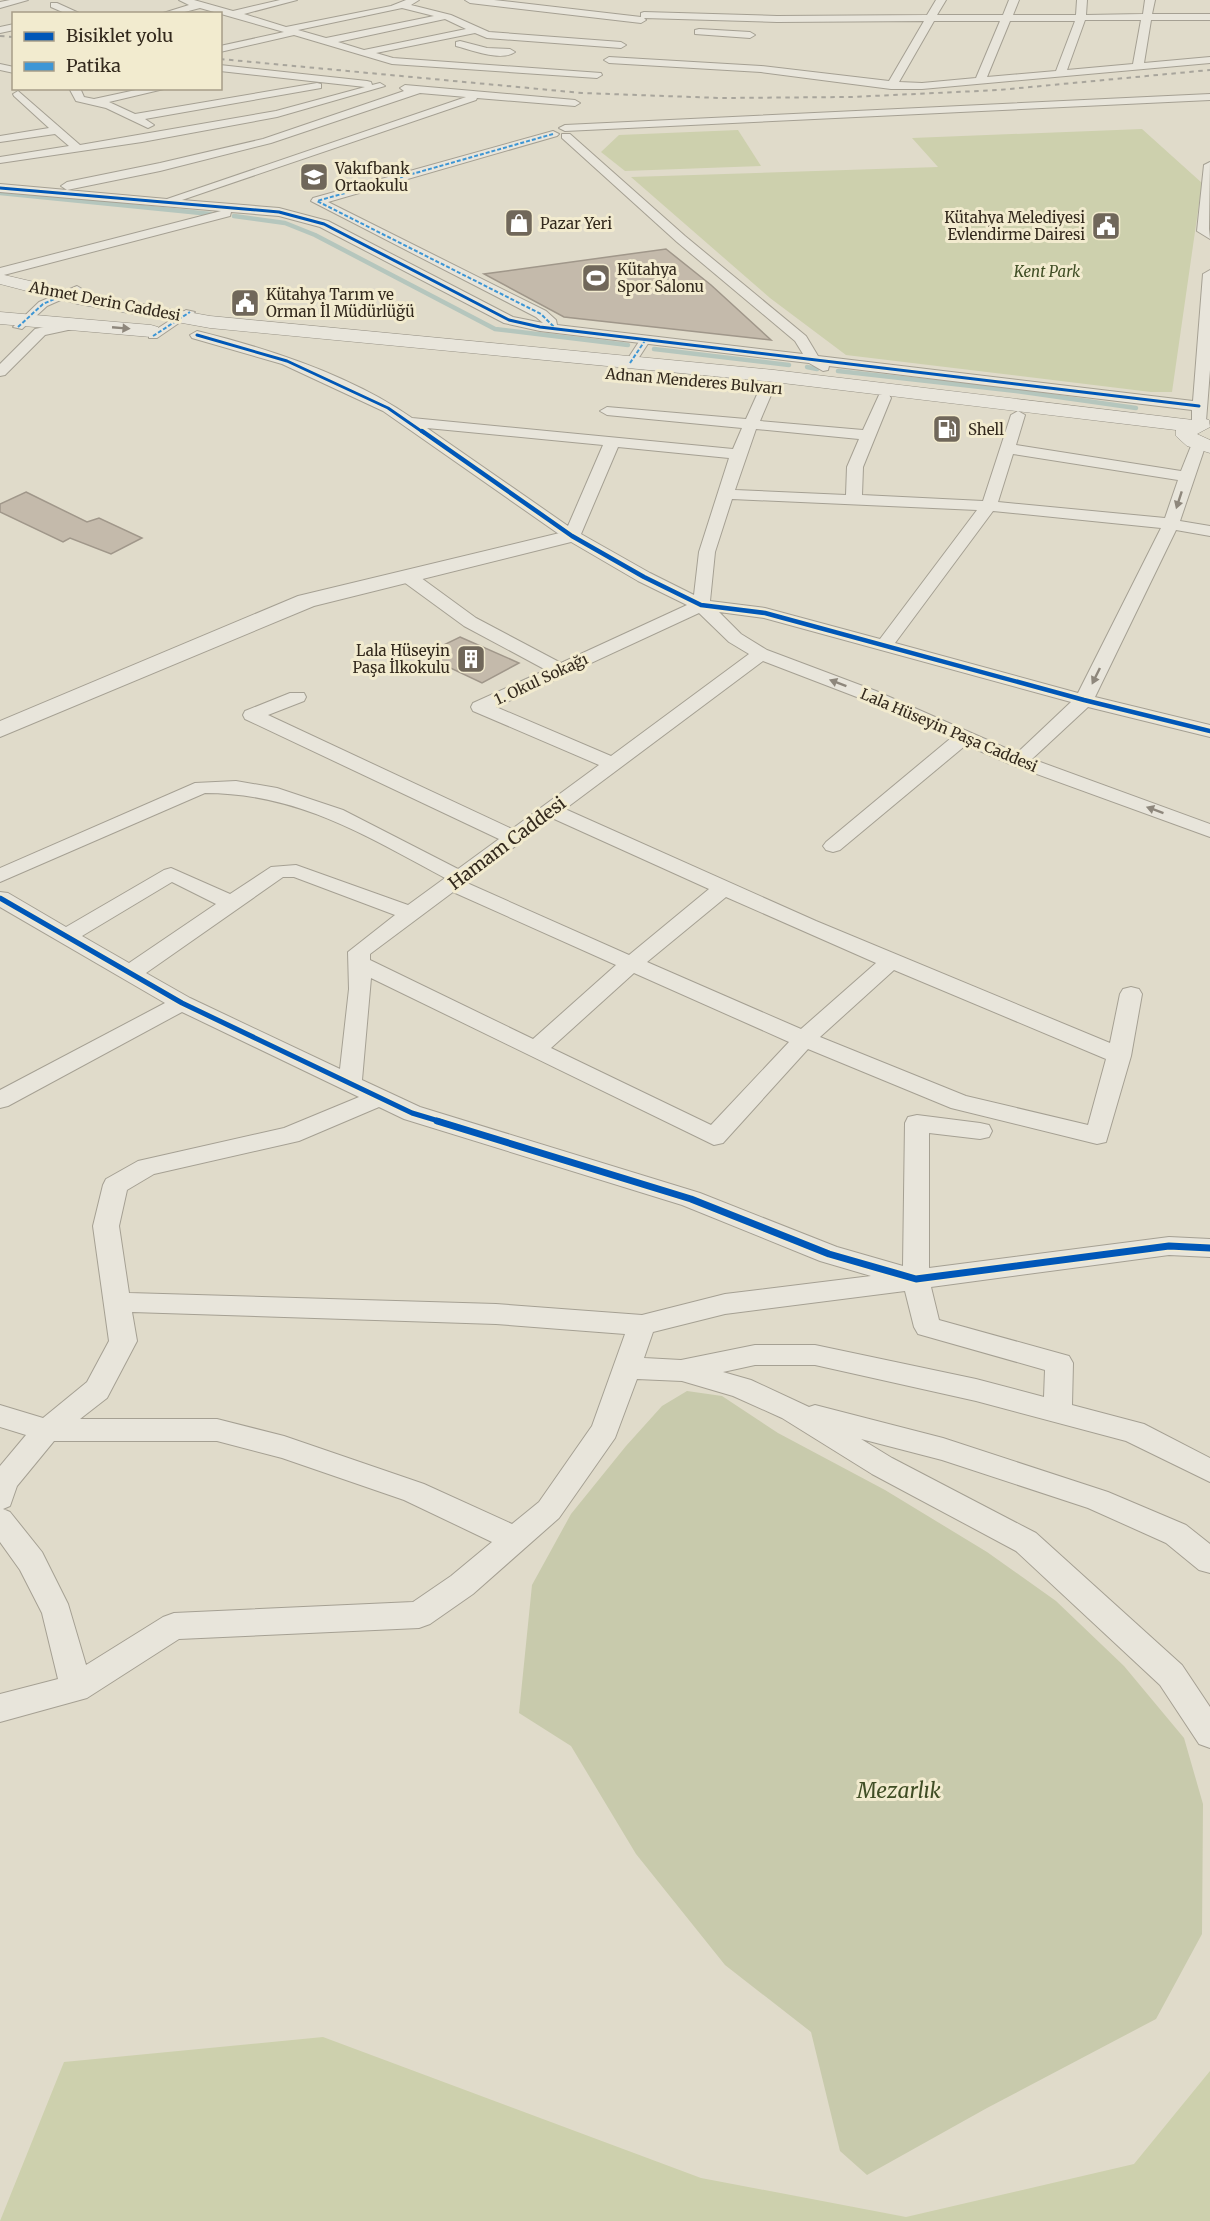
<svg xmlns="http://www.w3.org/2000/svg" width="1210" height="2221" viewBox="0 0 1210 2221" font-family="Merriweather,serif">
<style>
.green{fill:#cdd0ad}
.cemetery{fill:#c8caac}
.lines{fill:none;stroke-linecap:round;stroke-linejoin:round}
.stream{stroke:#b5c6bd;stroke-width:4.5}
.building{fill:#c4baab;stroke:#a0978a;stroke-width:1.5}
.pedestrian-casing{stroke:#a5a093;stroke-width:2}
.minor-casing{stroke:#a5a093;stroke-width:2}
.tertiary-casing{stroke:#a5a093;stroke-width:2}
.secondary-casing{stroke:#959084;stroke-width:1}
.pedestrian{fill:#e8e5db;fill-rule:evenodd}
.minor{fill:#e8e5db;fill-rule:evenodd}
.tertiary{fill:#e8e5db;fill-rule:evenodd}
.secondary{fill:#e8e5db;fill-rule:evenodd}
.rail{stroke:#a8a59c;stroke-width:2;stroke-dasharray:4.5 4.5;stroke-linecap:butt}
.quiet{stroke:#3d96d5;stroke-width:2;stroke-dasharray:4 2;stroke-linecap:butt}
.cycleway-far3-casing{stroke:#f2ebcf;stroke-width:4.5}
.cycleway-far2-casing{stroke:#f2ebcf;stroke-width:8}
.cycleway-far1-casing{stroke:#f2ebcf;stroke-width:8}
.cycleway-casing{stroke:#f2ebcf;stroke-width:10}
.cycleway-far3{stroke:#0057b8;stroke-width:3}
.cycleway-far2{stroke:#0057b8;stroke-width:4.5}
.cycleway-far1{stroke:#0057b8;stroke-width:5}
.cycleway{stroke:#0057b8;stroke-width:7}
.oneway{fill:#8e877c}
.labels{text-anchor:middle;dominant-baseline:central;stroke-width:6;stroke-linejoin:round;paint-order:stroke}
.far-poi-label{font-size:15px;fill:#33291d;stroke:#f2ebcf;text-anchor:start}
.far-park-label{font-size:15px;font-style:italic;fill:#404e25;stroke:#f2ebcf}
.far-street-label{font-size:15px;fill:#33291d;stroke:#f2ebcf}
.street-label{font-size:18px;fill:#33291d;stroke:#f2ebcf}
.near-park-label{font-size:21px;font-style:italic;fill:#404e25;stroke:#f2ebcf}
</style>
<rect width="100%" height="100%" fill="#e0dbca"/>
<g class="green">
<polygon points="1142,129 1202,183 1172,392 1151,392 846,355 770,298 631,177 938,167 912,138"/>
<polygon points="738,130 761,166 625,171 601,152 619,135"/>
<polygon points="323,2037 701,2178 906,2217 1134,2164 1210,2071 1210,2221 0,2221 64,2062"/>
</g>
<polygon class="cemetery" points="687,1391 722,1396 778,1433 885,1490 987,1552 1056,1601 1124,1666 1184,1738 1203,1804 1202,1934 1156,2019 987,2108 867,2175 840,2151 811,2032 725,1965 636,1854 571,1746 519,1713 532,1585 571,1514 626,1446 662,1406"/>
<g class="lines">
<g class="stream">
<polyline points="0,193 211,214"/>
<polyline points="234,216 285,223 315,235 495,329 628,345"/>
<polyline points="654,349 789,365"/>
<polyline points="807,367 817,369"/>
<polyline points="838,371 1016,391 1136,408"/>
</g>
</g>
<g class="building">
<polygon points="666,249 711,285 771,340 564,317 484,274"/>
<polygon points="26,492 87,522 99,518 142,538 111,554 70,538 63,542 0,512 0,504"/>
<polygon points="460,637 519,663 482,683 423,655"/>
</g>
<g class="lines">
<g class="pedestrian-casing">
<g id="pedestrian">
<polygon points="77,286 82,289 81,291 47,306 22,329 13,327 39,302"/>
<polygon points="186,310 195,312 157,338 149,338 149,334"/>
<polygon points="646,336 651,339 634,365 630,366 626,365 625,363 642,337"/>
</g>
</g>
<g class="minor-casing">
<g id="minor">
<polygon points="10,0 28,0 0,8 0,2"/>
<path d="M179 0H194L233 11 280 0H297L244 14 286 27 391 6 406 0H419L411 5 451 15 489 32 621 42 626 45 621 48 487 38 475 33 376 53 393 58 601 73 602 75 597 78 392 64 294 35 220 52V46L284 32 200 8 177 14H160L189 5ZM402 8 434 16 326 38 298 30ZM445 19 466 29 364 50 338 42Z"/>
<path d="M465 0H494L641 17V13L644 12 777 16 927 15 936 0H946L937 15H1003L1009 0H1019L1013 15H1076L1077 0H1087L1086 15 1143 14 1145 0H1155L1152 14H1210V20H1151L1144 63 1210 57V63L922 89H891L761 72 609 63 604 60 609 57 761 66 889 81 924 21 777 22 644 18 646 20 641 23 470 3ZM1085 20H1141L1133 64 1067 70ZM934 21H1000L976 78 922 83 899 82ZM1010 21H1075L1056 71 987 77Z"/>
<polygon points="51,3 57,3 79,13 67,14 51,7"/>
<polygon points="14,24 14,30 0,33 0,27"/>
<polygon points="699,29 750,32 755,35 750,38 695,34 695,30"/>
<path d="M460 41 487 48 510 49 515 52C501 62 472 50 456 46V42Z"/>
<polygon points="0,64 14,67 14,73 0,70"/>
<polygon points="220,65 367,81 371,82 372,85 380,83 385,86 277,117 142,142 0,163 0,157 69,146 55,134 0,142 0,136 49,128 14,96 13,94 18,91 80,145 276,111 365,87 220,71"/>
<polygon points="317,83 321,84 321,88 145,119 154,125 148,128 106,108 76,101 69,88 80,88 84,97 94,99 145,88 168,88 109,102 135,114"/>
<polygon points="405,85 575,100 580,103 575,106 477,98 476,100 182,200 279,208 328,221 513,317 543,323 536,317 311,201 313,198 553,131 559,134 557,136 328,202 546,311 556,320 557,325 803,354 795,341 677,242 562,138 562,134 570,134 685,236 806,336 818,356 1193,401 1203,274 1210,270 1210,370 1206,421 1199,425 1194,424 1192,421 1192,410 829,366 828,370 823,371 809,363 540,331 504,323 320,227 279,216 231,212 230,216 0,276 0,268 221,211 0,192 0,184 167,199 466,97 420,93 271,143 160,171 67,190 61,186 67,182 160,163 263,139 404,91 400,88"/>
<polygon points="1210,94 1210,100 565,131 559,128 565,125"/>
<polygon points="1210,162 1209,229 1210,239 1197,231 1204,165"/>
<polygon points="77,320 82,321 84,324 82,327 45,335 5,375 0,376 0,364 35,329"/>
<path d="M197 331C267 348 352 376 412 418L733 449 742 428 607 415 600 411 607 407 746 419 760 388 767 384 774 388 760 421 863 430 879 395H889L891 398 863 467 862 495 983 501 1011 415 1018 411 1025 415 1016 445 1181 471 1193 441H1203L1206 444 1180 521 1210 526V536L1176 530 1095 697 1210 725V737L1088 707 1032 759 1210 824V837L1012 765 966 745 840 850 833 852 826 850 823 846 826 842 951 738 862 699 763 661 565 809 816 921 1110 1043 1120 994 1123 989 1131 987 1139 989 1142 994 1131 1056 1106 1142 1097 1144 951 1108 808 1049 723 1143 714 1145 371 978 362 1080 420 1107 700 1193 837 1247 903 1266 905 1123 908 1117 917 1115 980 1123 989 1125 992 1131 989 1137 980 1139 929 1133V1268L1169 1237 1210 1239V1257L1169 1255 931 1287 939 1320 1069 1356 1073 1363 1072 1405 1144 1424 1210 1458V1482L1126 1441 976 1401 815 1365H755L723 1372 751 1380 809 1407 815 1405 943 1438 1108 1492 1186 1525 1210 1544V1573L1199 1570 1166 1543 1088 1508 942 1460 861 1439 892 1458 1036 1533 1182 1665 1210 1707V1748L1199 1744 1160 1685 1016 1551 872 1474 782 1418 733 1396 682 1381 637 1379 615 1438 559 1518 473 1594 430 1624 419 1628 179 1639 87 1698 0 1722V1694L58 1679 42 1613 20 1570 0 1542V1466L26 1435 0 1427V1405L43 1418 87 1382 109 1341 93 1226 103 1185 106 1179 138 1161 284 1128 359 1097 182 1012 8 1106 0 1108V1090L165 1003 0 907V892L8 893 66 927 164 870 171 868 230 894 271 867 296 865 408 905 445 878C366 836 298 793 205 793L0 882V868L195 783 236 781 277 788 343 810 458 869 499 839 245 719 243 715 245 711 290 693H304L306 697 304 701 268 715 512 829 599 765 473 711 471 707 473 703 546 670 464 626 401 580 398 576 401 572H413L476 618 561 663 687 605 638 581 566 539 383 411 282 364 192 338 190 335ZM427 428 603 445 568 526ZM756 429 859 439 847 467 846 495 735 490ZM618 447 729 458 699 552 694 595 650 573 581 534ZM1013 454 1178 480 1165 518 998 502ZM732 499 977 510 880 639 765 608 710 601 715 552ZM993 511 1161 528 1078 693 895 643ZM719 612 764 618 1071 702 1017 753 876 691 767 650 741 634ZM699 613 729 642 749 654 611 756 496 707ZM552 818 709 889 629 955 467 883ZM283 877H294L395 915 348 952 349 989 340 1069 190 998 146 973ZM172 882 216 904 129 963 82 936ZM453 892 616 965 533 1039 370 960V954ZM726 897 876 963 801 1029 647 962ZM894 970 1106 1059 1088 1125 966 1096 820 1037ZM634 973 789 1042 711 1125 551 1048ZM379 1107 404 1119 682 1205 820 1261 871 1276 725 1294 642 1315 496 1304 129 1293 119 1226 127 1190 154 1174 299 1141ZM905 1291 914 1327 918 1334 1045 1370 1044 1397 976 1379 815 1345H755L681 1360 644 1358 653 1332 725 1314ZM132 1312 496 1324 625 1334 592 1426 539 1502 512 1524 424 1484 284 1436 217 1419H80L107 1398 137 1341ZM54 1441H217L282 1458 404 1500 492 1542 451 1576 413 1602 174 1613 163 1617 86 1665 68 1604 42 1552 10 1512 3 1509 10 1506 17 1486Z"/>
</g>
</g>
<g class="tertiary-casing">
<polygon id="tertiary" points="572,530 579,532 582,536 579,540 314,606 0,737 0,721 298,596"/>
</g>
<g class="secondary-casing">
<g id="secondary">
<polygon points="0,274 77,292 210,316 774,370 1193,420 1202,418 1209,420 1210,427 1197,434 1210,440 1210,453 1187,446 1176,436 1176,430 774,382 210,328 77,304 0,284"/>
<polygon points="0,312 151,325 158,327 160,331 158,335 151,337 0,324"/>
</g>
</g>
<use href="#pedestrian" class="pedestrian"/>
<use href="#minor" class="minor"/>
<use href="#tertiary" class="tertiary"/>
<use href="#secondary" class="secondary"/>
<g class="rail">
<polyline points="0,36 14,37"/>
<polyline points="220,59 582,93 720,98 851,97 999,90 1210,70"/>
</g>
<g class="quiet">
<polyline points="553,134 317,201 541,314 554,327"/>
<polyline points="18,327 43,304 77,289"/>
<polyline points="153,336 190,312"/>
<polyline points="630,363 646,339"/>
</g>
<g class="cycleway-far3-casing">
<g id="cycleway-far3">
<polyline points="0,188 279,212 324,224 509,320 540,327 1199,406"/>
<polyline points="197,335 287,361 388,408 424,433"/>
</g>
</g>
<g class="cycleway-far2-casing">
<polyline id="cycleway-far2" points="422,431 572,536 644,577 701,605 765,613 1084,700 1210,731"/>
</g>
<g class="cycleway-far1-casing">
<polyline id="cycleway-far1" points="0,898 182,1003 412,1113 442,1122"/>
</g>
<g class="cycleway-casing">
<polyline id="cycleway" points="437,1121 691,1199 829,1254 916,1279 1169,1246 1210,1248"/>
</g>
<use href="#cycleway-far3" class="cycleway-far3"/>
<use href="#cycleway-far2" class="cycleway-far2"/>
<use href="#cycleway-far1" class="cycleway-far1"/>
<use href="#cycleway" class="cycleway"/>
</g>
<defs><path id="oneway-solid" d="M-6-.8H1V-3.2L6.5 0L1 3.2V.8H-6Z" transform="scale(1.5)"/></defs>
<g class="oneway">
<use href="#oneway-solid" transform="translate(121 328) rotate(5)"/>
<use href="#oneway-solid" transform="translate(1179 500) rotate(108)"/>
<use href="#oneway-solid" transform="translate(1096 676) rotate(116)"/>
<use href="#oneway-solid" transform="translate(838 683) rotate(-159)"/>
<use href="#oneway-solid" transform="translate(1155 810) rotate(-160)"/>
</g>
<defs>
<g id="school-square" transform="scale(1.5)"><rect x="-9" y="-9" width="18" height="18" rx="4" fill="#70675a" stroke="#f2ebcf"/><path d="M0-5L7-2L0 1L-7-2ZM-4 1L0 2.5L4 1V4Q0 6-4 4Z" fill="#fff"/></g>
<g id="shop-square" transform="scale(1.5)"><rect x="-9" y="-9" width="18" height="18" rx="4" fill="#70675a" stroke="#f2ebcf"/><path d="M-5-2.5h2.3a2.7 3.5 0 0 1 5.4 0H5L5.5 6h-11ZM-1.5-2.5h3a1.5 2.3 0 0 0-3 0Z" fill="#fff"/></g>
<g id="civic-square" transform="scale(1.5)"><rect x="-9" y="-9" width="18" height="18" rx="4" fill="#70675a" stroke="#f2ebcf"/><path d="M-.6-6.5H3V-4.5H.6V-3L4-1V1h2V6H-6V1h2V-1L-.6-3ZM-1.2 2.5V6h2.4V2.5Z" fill="#fff"/></g>
<g id="stadium-square" transform="scale(1.5)"><rect x="-9" y="-9" width="18" height="18" rx="4" fill="#70675a" stroke="#f2ebcf"/><path d="M0-5a6.5 5 0 1 0 0 10a6.5 5 0 1 0 0-10ZM-3.5-1.8h7v3.6h-7Z" fill="#fff"/></g>
<g id="fuel-square" transform="scale(1.5)"><rect x="-9" y="-9" width="18" height="18" rx="4" fill="#70675a" stroke="#f2ebcf"/><path d="M-5.5-6h7V0h2V4h1.3V-2.5L3-4.5l.8-.8L6-3V5H2.5V1h-1V6h-7ZM-4.2-4.7v3.2H.2V-4.7Z" fill="#fff"/></g>
<g id="building-square" transform="scale(1.5)"><rect x="-9" y="-9" width="18" height="18" rx="4" fill="#70675a" stroke="#f2ebcf"/><path d="M-4-6H4V6H1V3H-1V6H-4ZM-2.5-4.3h1.7v1.8h-1.7ZM.8-4.3h1.7v1.8H.8ZM-2.5-1h1.7V.8h-1.7ZM.8-1h1.7V.8H.8Z" fill="#fff"/></g>
</defs>
<g fill-rule="evenodd">
<use href="#school-square" x="314" y="177"/>
<use href="#shop-square" x="519" y="223"/>
<use href="#civic-square" x="1106" y="226"/>
<use href="#stadium-square" x="596" y="278"/>
<use href="#civic-square" x="245" y="303"/>
<use href="#fuel-square" x="947" y="429"/>
<use href="#building-square" x="471" y="659"/>
</g>
<g class="labels">
<g class="far-poi-label">
<text x="335" y="168">Vakıfbank<tspan x="335" dy="17">Ortaokulu</tspan></text>
<text x="1085" y="217" text-anchor="end">Kütahya Melediyesi<tspan x="1085" dy="17">Evlendirme Dairesi</tspan></text>
<text x="540" y="223">Pazar Yeri</text>
<text x="617" y="269">Kütahya<tspan x="617" dy="17">Spor Salonu</tspan></text>
<text x="266" y="294">Kütahya Tarım ve<tspan x="266" dy="17">Orman İl Müdürlüğü</tspan></text>
<text x="968" y="429">Shell</text>
<text x="450" y="650" text-anchor="end">Lala Hüseyin<tspan x="450" dy="17">Paşa İlkokulu</tspan></text>
</g>
<g class="far-park-label">
<text x="1047" y="271">Kent Park</text>
</g>
<g class="far-street-label">
<text transform="translate(105 301) rotate(11)">Ahmet Derin Caddesi</text>
<text transform="translate(694 381) rotate(5)">Adnan Menderes Bulvarı</text>
<text transform="translate(541 679) rotate(-25)">1. Okul Sokağı</text>
<text transform="translate(949 730) rotate(23)">Lala Hüseyin Paşa Caddesi</text>
</g>
<g class="street-label">
<text transform="translate(507 843) rotate(-37)">Hamam Caddesi</text>
</g>
<g class="near-park-label">
<text x="899" y="1790">Mezarlık</text>
</g>
</g>
<rect x="12" y="12" width="210" height="78" fill="#f2ebcf" stroke="#a69d88" stroke-width="1.5"/>
<rect x="24" y="32" width="30" height="9" fill="#0057b8" stroke="#a69d88" stroke-width="1.5"/>
<text x="66" y="42" font-size="18" fill="#33291d">Bisiklet yolu</text>
<rect x="24" y="62" width="30" height="9" fill="#3d96d5" stroke="#a69d88" stroke-width="1.5"/>
<text x="66" y="72" font-size="18" fill="#33291d">Patika</text>
</svg>
